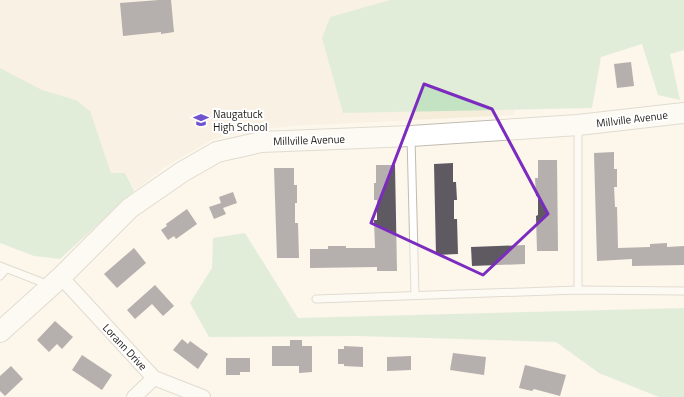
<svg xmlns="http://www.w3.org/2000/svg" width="684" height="397" viewBox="0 0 684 397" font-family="'Titillium Web',sans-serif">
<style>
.built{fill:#f5ecda}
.green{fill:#c4e3c3}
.building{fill:#5f5962}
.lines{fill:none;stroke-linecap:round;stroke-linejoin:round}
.lane-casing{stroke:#c1bcb2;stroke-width:9}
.street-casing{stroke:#c1bcb2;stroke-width:16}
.secondary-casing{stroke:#c1bcb2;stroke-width:22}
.lane{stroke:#fff;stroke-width:7}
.street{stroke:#fff;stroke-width:14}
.secondary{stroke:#fff;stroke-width:20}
.marked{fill:none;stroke:#7b2cbf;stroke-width:3;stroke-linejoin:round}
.labels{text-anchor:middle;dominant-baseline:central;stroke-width:4;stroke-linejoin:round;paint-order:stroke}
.poi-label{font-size:11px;fill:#1d1b17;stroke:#fff;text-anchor:start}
.street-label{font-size:11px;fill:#1d1b17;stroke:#fff}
</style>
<rect width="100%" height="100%" fill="#fcf6eb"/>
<polygon class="built" points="0,0 538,0 514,115 289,126 241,132 213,139 165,167 134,191 84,239 33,187 0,193"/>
<g class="green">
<polygon points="390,0 684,0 684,50 670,54 680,100 658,95 642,44 601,57 592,108 343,113 322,38 330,17"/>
<polygon points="0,68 42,90 76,100 90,111 111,173 125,173 134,191 60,259 34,256 0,243"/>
<polygon points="245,233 298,318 684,308 684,397 659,397 599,373 556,342 359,336 209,337 190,303 212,268 213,238"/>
</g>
<g class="building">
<polygon points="159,0 171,0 174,32 161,34 161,32 123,36 120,3"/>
<polygon points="631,62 634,86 617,88 614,64"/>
<polygon points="614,152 614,169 617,169 617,187 614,187 615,207 617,207 618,248 650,247 650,244 667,243 667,247 684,246 684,265 632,266 632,259 597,261 594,153"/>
<polygon points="538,160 557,160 558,251 537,251 536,216 538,215 538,196 536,196 535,178 538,178"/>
<polygon points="453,163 453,182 456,182 457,200 454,200 454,219 457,219 458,254 436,255 434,164"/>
<polygon points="376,165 395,165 397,271 377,271 377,267 310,268 310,249 328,249 328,246 346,246 346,248 375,248 374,220 377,220 377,200 374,200 374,183 376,183"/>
<polygon points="274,168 294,168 294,185 297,185 297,203 295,203 295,223 298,223 299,258 277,258"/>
<polygon points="233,192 237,203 223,208 226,214 214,219 209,207 221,203 219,197"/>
<polygon points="187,209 197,224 176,239 174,236 168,240 161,230 167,226 166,224"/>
<polygon points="525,245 525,264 472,266 471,247"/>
<polygon points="134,248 146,263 117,288 104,274"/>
<polygon points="155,285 174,306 163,316 152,304 135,319 127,310"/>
<polygon points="55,321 73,337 62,349 57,344 49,352 37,340"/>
<polygon points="182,339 188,344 190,341 208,354 198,369 173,350"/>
<polygon points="290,340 302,340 302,346 312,346 312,372 299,373 299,366 272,366 272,346 290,346"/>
<polygon points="344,346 363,347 363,367 344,366 344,364 338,364 338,349 344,349"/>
<polygon points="453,353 486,357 484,375 450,370"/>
<polygon points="82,355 112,375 102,390 72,370"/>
<polygon points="411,356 411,370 387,371 387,357"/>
<polygon points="226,358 250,358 250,372 240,372 240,375 226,375"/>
<polygon points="525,365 566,375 560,396 534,389 532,391 519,388"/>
<polygon points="11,366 23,379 5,396 0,391 0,376"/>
</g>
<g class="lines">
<g class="lane-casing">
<g id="lane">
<polyline points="578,126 578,290"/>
<polyline points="411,137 415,295"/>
<polyline points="0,266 49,285"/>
<polyline points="0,276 6,269"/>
<polyline points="316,299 578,290 684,291"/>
</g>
</g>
<g class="street-casing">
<g id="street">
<polyline points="61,277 154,378 203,397"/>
<polyline points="134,397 154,378"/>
</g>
</g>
<g class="secondary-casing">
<polyline id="secondary" points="0,332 61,277 130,208 182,172 217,152 261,142 411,136 578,125 684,113"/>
</g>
<use href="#lane" class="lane"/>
<use href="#street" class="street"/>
<use href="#secondary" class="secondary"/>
</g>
<path d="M0 0H684V397H0ZM424 84 492 109 548 214 483 275 371 223Z" fill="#fcf6eb" fill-opacity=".55" fill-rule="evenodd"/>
<path class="marked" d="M424 84 492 109 548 214 483 275 371 223Z"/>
<defs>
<g id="school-bare" transform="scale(1.2)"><path d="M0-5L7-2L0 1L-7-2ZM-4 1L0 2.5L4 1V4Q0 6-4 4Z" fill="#7153cc" stroke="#fff" stroke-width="2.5" paint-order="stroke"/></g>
</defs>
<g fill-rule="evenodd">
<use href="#school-bare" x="201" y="120"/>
</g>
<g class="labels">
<g class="poi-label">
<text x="213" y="114">Naugatuck<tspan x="213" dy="13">High School</tspan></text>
</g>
<g class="street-label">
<text transform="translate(632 119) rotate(-7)">Millville Avenue</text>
<text transform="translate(309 140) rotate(-2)">Millville Avenue</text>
<text transform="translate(125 347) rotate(47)">Lorann Drive</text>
</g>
</g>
</svg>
